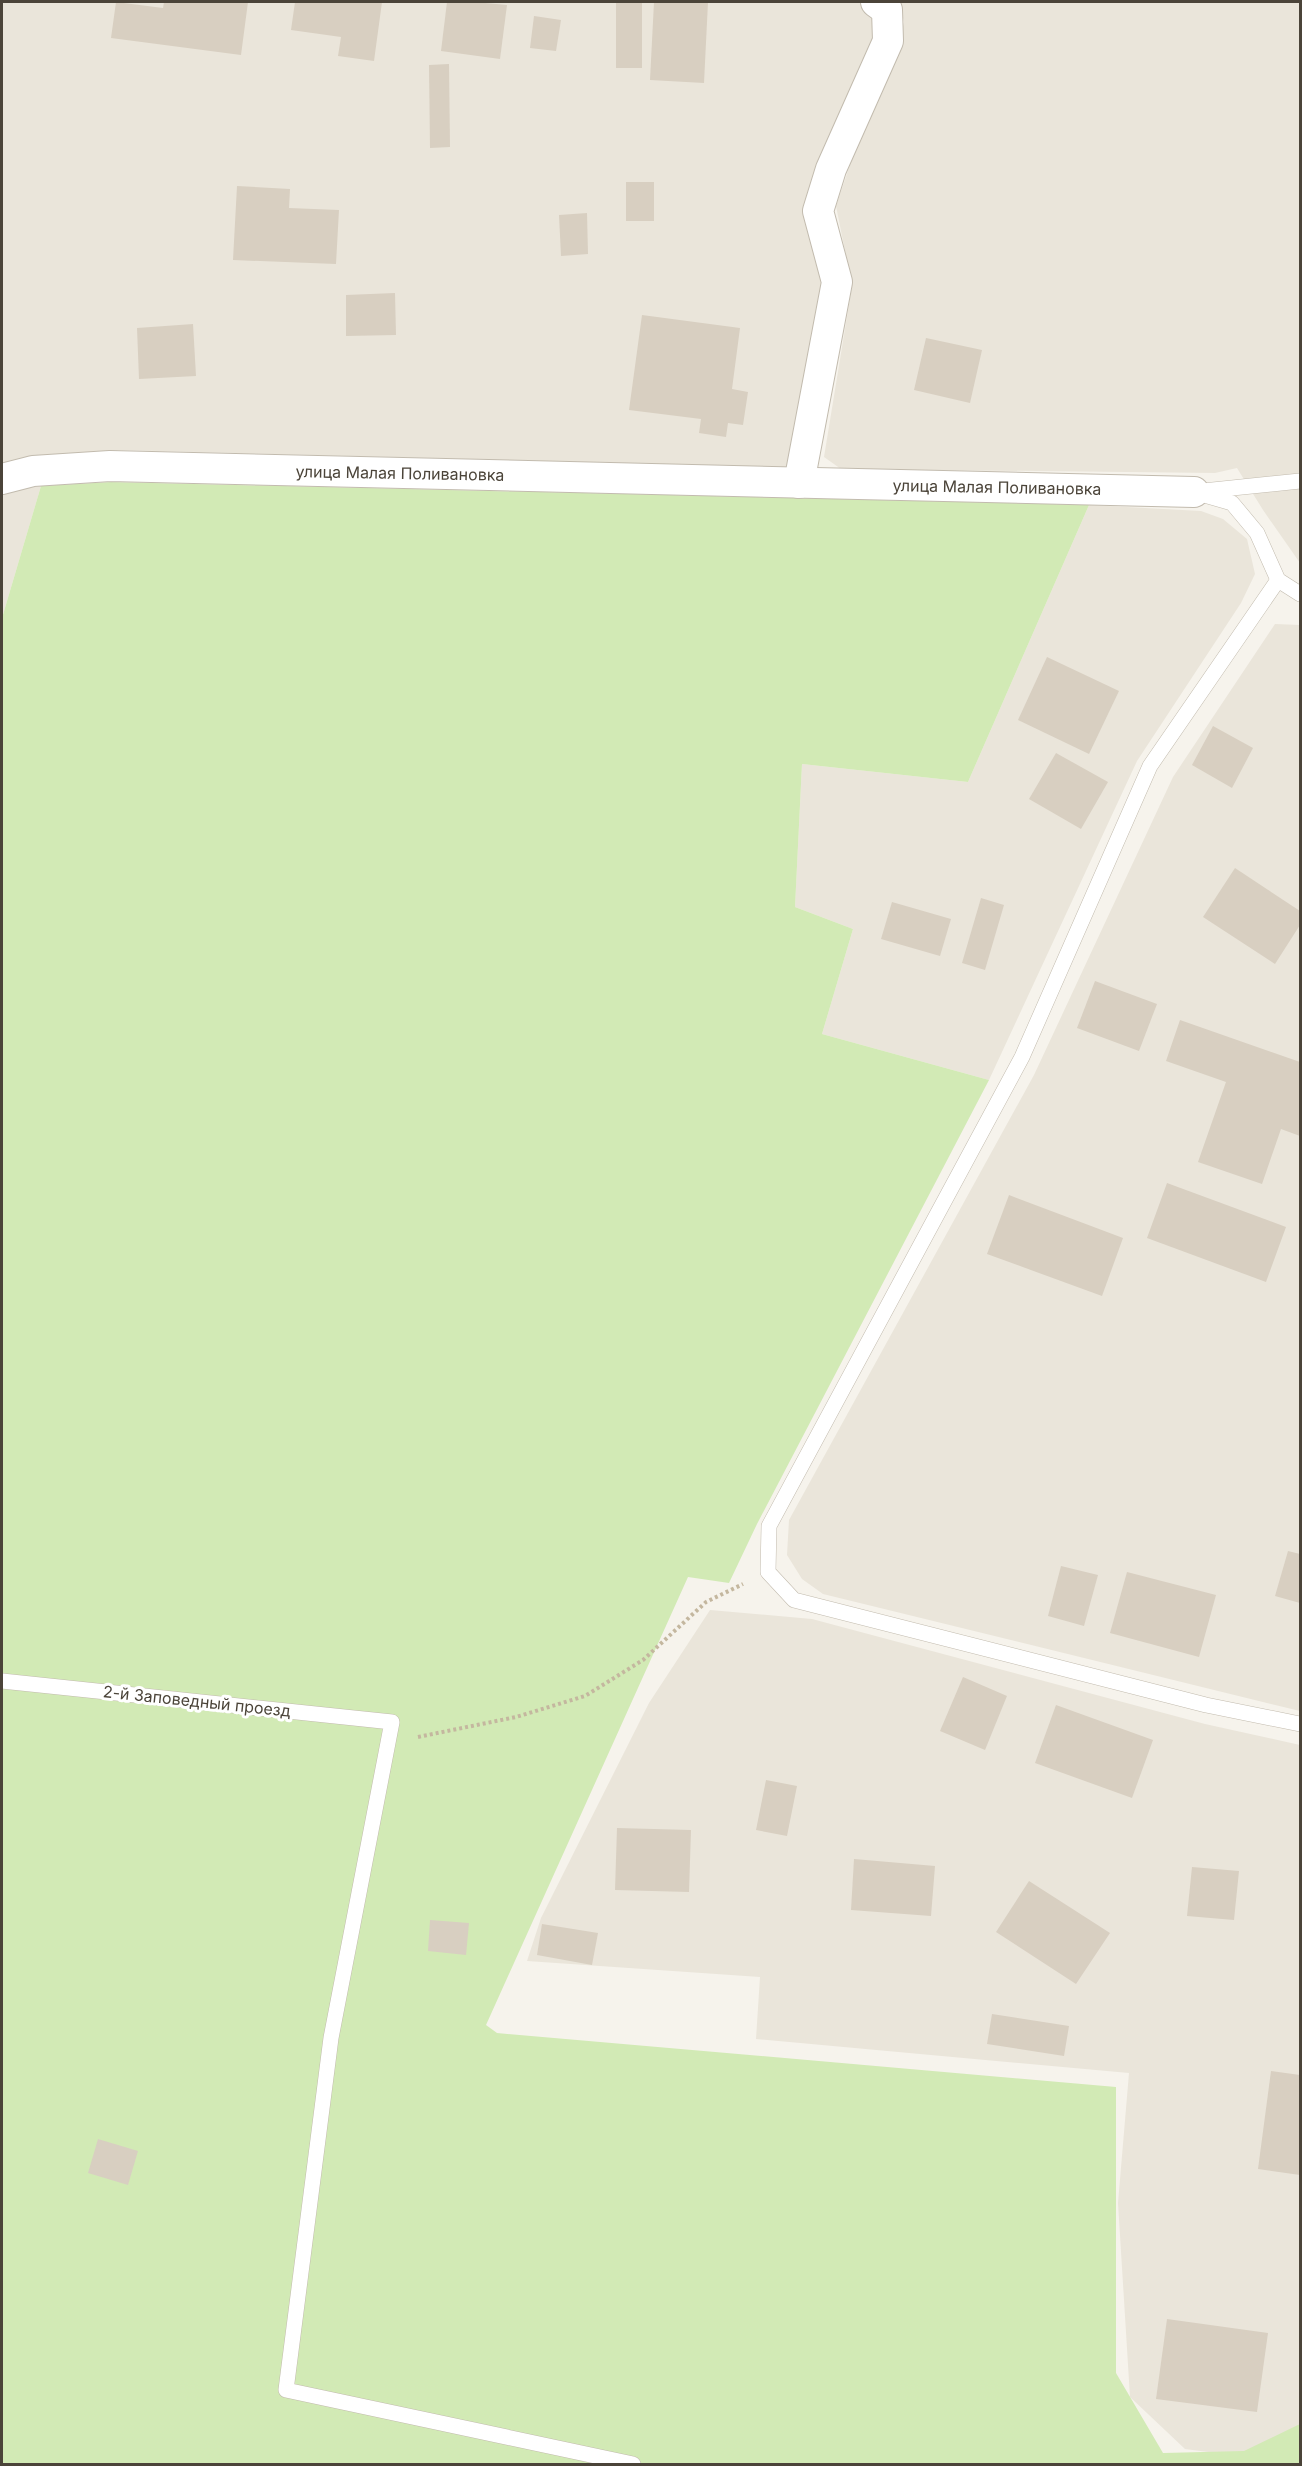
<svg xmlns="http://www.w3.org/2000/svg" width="1302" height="2466" viewBox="0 0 1302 2466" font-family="Inter,sans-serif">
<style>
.residential{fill:#eae5da}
.green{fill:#d2eab5}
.building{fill:#d8cfc1}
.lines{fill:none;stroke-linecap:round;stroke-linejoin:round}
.service-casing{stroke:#c2bbae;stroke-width:16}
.minor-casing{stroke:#c2bbae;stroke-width:32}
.path{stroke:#c4b79f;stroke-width:4;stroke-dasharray:3 3;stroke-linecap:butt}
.service{stroke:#fff;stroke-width:15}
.minor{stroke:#fff;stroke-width:30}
.labels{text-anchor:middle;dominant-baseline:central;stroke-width:6;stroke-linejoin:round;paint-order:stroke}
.street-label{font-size:16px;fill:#4b4439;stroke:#fff}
</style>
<rect width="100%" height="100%" fill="#f6f3ec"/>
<g class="residential">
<polygon points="2,2 857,2 866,5 879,13 879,38 822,168 825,284 794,454 785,467 118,450 36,456 2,465"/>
<polygon points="899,2 1300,2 1300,563 1263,510 1237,468 1215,473 841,469 824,457 852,286 836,206 851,162 897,53 904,22"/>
<polygon points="41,486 2,618 2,492"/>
<polygon points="1089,505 1201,511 1223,519 1247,539 1255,574 1241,603 1137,761 989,1080 822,1034 853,929 795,907 802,764 968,782"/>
<polygon points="1275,624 1300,625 1300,1711 823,1594 802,1579 787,1555 789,1520 1034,1075 1173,777"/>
<polygon points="710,1610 812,1619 1205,1724 1300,1745 1300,2464 1185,2449 1130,2397 1118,2203 1129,2073 756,2039 760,1977 527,1961 541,1918 649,1703"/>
</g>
<polygon class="green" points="111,482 1089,505 968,782 802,764 795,907 853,929 822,1034 989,1080 757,1524 729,1583 688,1577 486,2025 497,2033 1116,2087 1116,2373 1163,2453 1244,2451 1300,2424 1300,2464 2,2464 2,618 41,486"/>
<g class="building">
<polygon points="116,2 163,8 164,2 248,2 241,55 111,38"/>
<polygon points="295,2 382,2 374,61 338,56 341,37 291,30"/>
<polygon points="447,2 474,2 507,5 500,59 441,51"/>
<rect x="616" y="2" width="26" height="66"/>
<polygon points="654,2 708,2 704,83 650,80"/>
<polygon points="534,16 561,20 556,51 530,48"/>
<polygon points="449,64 450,147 430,148 429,65"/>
<rect x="626" y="182" width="28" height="39"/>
<polygon points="237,186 290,189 289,208 339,210 336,264 233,260"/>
<polygon points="587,213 588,254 561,256 559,215"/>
<polygon points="395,293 396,335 346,336 346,295"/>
<polygon points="642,315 740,328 732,389 748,392 743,425 728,423 726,437 699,433 701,419 629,410"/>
<polygon points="193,324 196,376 139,379 137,328"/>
<polygon points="926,338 982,350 970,403 914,390"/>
<polygon points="1047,657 1119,691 1089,754 1018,720"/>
<polygon points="1213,726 1253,748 1232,788 1192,765"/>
<polygon points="1056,753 1108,782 1081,829 1029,799"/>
<polygon points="1235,868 1300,911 1300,925 1275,964 1203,917"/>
<polygon points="981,898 1004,905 985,970 962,963"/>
<polygon points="892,902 951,919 940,956 881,939"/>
<polygon points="1095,981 1157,1004 1139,1051 1077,1028"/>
<polygon points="1180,1020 1300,1062 1300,1136 1281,1129 1262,1184 1198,1162 1226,1082 1166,1061"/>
<polygon points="1167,1183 1286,1227 1266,1282 1147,1238"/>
<polygon points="1009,1195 1123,1238 1102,1296 987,1254"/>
<polygon points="1288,1551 1300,1554 1300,1603 1275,1596"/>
<polygon points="1061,1566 1098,1575 1084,1626 1048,1616"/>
<polygon points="1127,1572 1216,1595 1199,1657 1110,1633"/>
<polygon points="963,1677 1007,1696 985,1750 940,1731"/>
<polygon points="1056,1705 1153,1740 1132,1798 1035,1763"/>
<polygon points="766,1780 797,1786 787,1836 756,1830"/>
<polygon points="617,1828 691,1830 689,1892 615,1890"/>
<polygon points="854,1859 935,1866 931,1916 851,1910"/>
<polygon points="1192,1867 1239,1871 1234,1920 1187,1916"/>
<polygon points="1029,1881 1110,1933 1076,1984 996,1932"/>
<polygon points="430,1920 469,1923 466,1955 428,1951"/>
<polygon points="542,1924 598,1933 592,1965 537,1955"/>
<polygon points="992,2014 1069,2026 1064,2056 987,2044"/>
<polygon points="1271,2071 1300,2075 1300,2175 1258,2169"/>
<polygon points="98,2139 138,2151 128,2185 88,2173"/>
<polygon points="1167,2319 1268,2333 1257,2412 1156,2399"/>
</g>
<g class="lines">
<g class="service-casing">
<g id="service">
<polyline points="1203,491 1300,481"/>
<polyline points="1194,492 1232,503 1257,533 1278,580 1300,594"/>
<polyline points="1278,580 1150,766 1022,1057 769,1526 768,1572 794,1600 1206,1705 1300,1724"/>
<polyline points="2,1681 392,1722 331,2038 286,2390 633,2464"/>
</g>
</g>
<g class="minor-casing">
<g id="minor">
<polyline points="2,479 33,471 110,466 1194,492"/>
<polyline points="799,483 837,282 818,211 831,169 888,41 887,10 876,2"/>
</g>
</g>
<polyline class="path" points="418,1737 516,1717 585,1696 643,1660 706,1602 743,1584"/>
<use href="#service" class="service"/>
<use href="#minor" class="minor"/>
</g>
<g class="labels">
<g class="street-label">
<text transform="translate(400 473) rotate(1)">улица Малая Поливановка</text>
<text transform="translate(997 487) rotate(1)">улица Малая Поливановка</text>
<text transform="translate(197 1701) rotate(6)">2-й Заповедный проезд</text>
</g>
</g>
<rect width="1302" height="2466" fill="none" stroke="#4b4439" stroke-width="6"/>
</svg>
